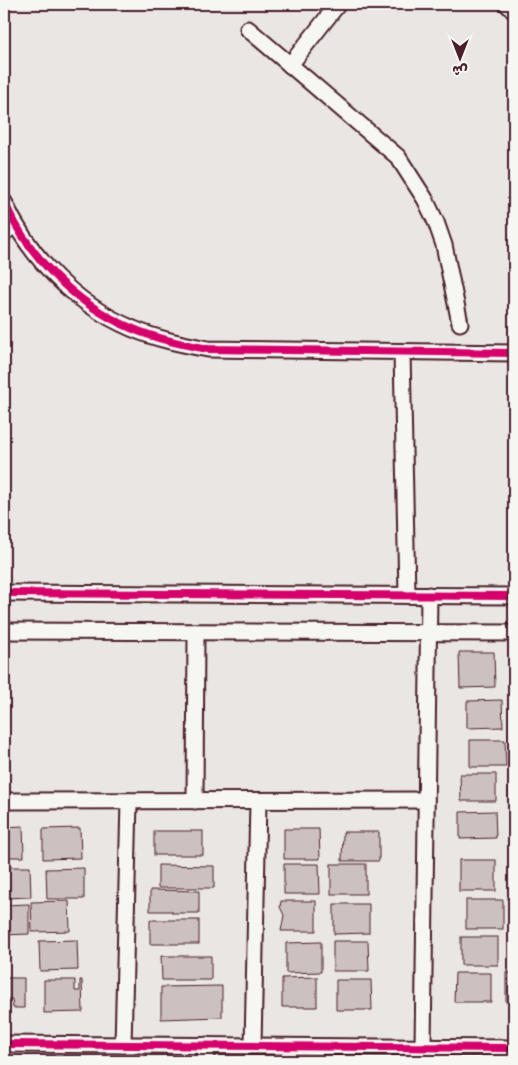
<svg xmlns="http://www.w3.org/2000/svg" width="518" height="1065" viewBox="0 0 518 1065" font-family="'Indie Flower','Playpen Sans Arabic',sans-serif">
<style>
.built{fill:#e9e6e3}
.building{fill:#ccc1c0;stroke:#4a1f2b}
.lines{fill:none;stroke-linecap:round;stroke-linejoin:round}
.service-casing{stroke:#4a1f2b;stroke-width:11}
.minor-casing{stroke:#4a1f2b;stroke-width:19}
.service{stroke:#f6f6f2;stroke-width:8}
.minor{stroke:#f6f6f2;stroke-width:15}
.cycleway-casing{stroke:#f6f6f2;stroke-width:11}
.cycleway{stroke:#d6006c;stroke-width:8}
</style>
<rect width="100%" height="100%" fill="#f6f6f2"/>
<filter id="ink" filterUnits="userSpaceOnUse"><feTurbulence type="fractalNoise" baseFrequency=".02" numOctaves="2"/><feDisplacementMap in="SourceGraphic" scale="10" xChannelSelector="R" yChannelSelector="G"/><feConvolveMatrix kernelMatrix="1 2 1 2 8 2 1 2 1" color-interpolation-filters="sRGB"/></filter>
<g filter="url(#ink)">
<rect class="built" x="4" y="4" width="510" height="1057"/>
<g class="building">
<polygon points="459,652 494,652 495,687 460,688"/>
<polygon points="502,700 503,727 467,728 467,701"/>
<polygon points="470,740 505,740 506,767 470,767"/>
<polygon points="460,774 496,774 496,801 461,801"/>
<rect x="509" y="775" width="5" height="27"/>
<rect x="511" y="809" width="3" height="31"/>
<polygon points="495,811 496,838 460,839 460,812"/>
<polygon points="23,826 24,857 4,857 4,827"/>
<polygon points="80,828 81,858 43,859 43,829"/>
<polygon points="284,829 319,829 320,859 284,859"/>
<rect x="154" y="831" width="49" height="24"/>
<polygon points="343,832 379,832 379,861 342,861"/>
<rect x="459" y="860" width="37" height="31"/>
<polygon points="284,864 319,864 320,894 284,894"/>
<rect x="331" y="864" width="35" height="30"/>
<polygon points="158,865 214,866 214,888 158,888"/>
<polygon points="4,867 30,867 31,897 4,898"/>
<polygon points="84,868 84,899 47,899 46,869"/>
<polygon points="150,890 199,891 199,913 172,913 172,911 150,911"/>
<rect x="466" y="900" width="37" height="29"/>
<polygon points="69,901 70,931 32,932 31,902"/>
<polygon points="281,901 316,901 316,931 281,931 284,915 280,907"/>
<polygon points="29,904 29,934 4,935 4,905"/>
<polygon points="334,904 369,904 369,933 334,934"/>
<rect x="150" y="920" width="49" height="24"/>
<rect x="461" y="937" width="37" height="28"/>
<polygon points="77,940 78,970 40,971 39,941"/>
<polygon points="333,941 368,941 369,971 333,971"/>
<polygon points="321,942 321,972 286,973 286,943"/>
<polygon points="161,956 211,956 211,980 162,980"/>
<polygon points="455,973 491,973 491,1002 454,1002"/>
<rect x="506" y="973" width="8" height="29"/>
<polygon points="317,977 317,1007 282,1007 282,978"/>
<polygon points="4,978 24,978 24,1008 13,1008 12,999 7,999 7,1008 4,1008"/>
<polygon points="44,980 75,980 75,991 80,991 80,980 82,980 83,1012 44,1013"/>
<polygon points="336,980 371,980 372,1010 336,1010"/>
<polygon points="222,986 222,1017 161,1019 161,987"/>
</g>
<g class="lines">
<g class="service-casing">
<polyline id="service" points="4,238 17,227"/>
</g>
<g class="minor-casing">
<g id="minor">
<polyline points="507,4 514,11"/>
<polyline points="248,29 398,157 425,199 436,222 444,245 460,323"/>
<polyline points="290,65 338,4"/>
<path d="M4 202C29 257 75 304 131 328 156 339 182 344 208 349L514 353"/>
<polyline points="402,352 407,595"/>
<polyline points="4,593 514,596"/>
<polyline points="4,631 514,633"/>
<polyline points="4,801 426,800"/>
<polyline points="195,801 196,632"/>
<polyline points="4,1044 514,1048"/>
<polyline points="123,1045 129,801"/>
<polyline points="253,1046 258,801"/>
<polyline points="423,1047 429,595"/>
<polyline points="206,1061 206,1045"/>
</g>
</g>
<use href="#service" class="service"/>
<use href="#minor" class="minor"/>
<g class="cycleway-casing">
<g id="cycleway">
<path d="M4 202C29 257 75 304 131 328 156 339 182 344 208 349L514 353"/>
<polyline points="4,593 514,596"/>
<polyline points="4,1044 514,1048"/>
</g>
</g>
<use href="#cycleway" class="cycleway"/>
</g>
</g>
<rect width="518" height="1065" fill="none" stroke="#f6f6f2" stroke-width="20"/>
<rect x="10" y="10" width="498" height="1045" fill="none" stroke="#4a1f2b" stroke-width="2" filter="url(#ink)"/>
<g transform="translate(460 58) rotate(180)" stroke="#f6f6f2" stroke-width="4" paint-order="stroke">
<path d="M0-4L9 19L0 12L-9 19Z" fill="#4a1f2b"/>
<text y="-8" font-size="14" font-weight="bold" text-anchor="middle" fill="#4a1f2b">ش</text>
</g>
</svg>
